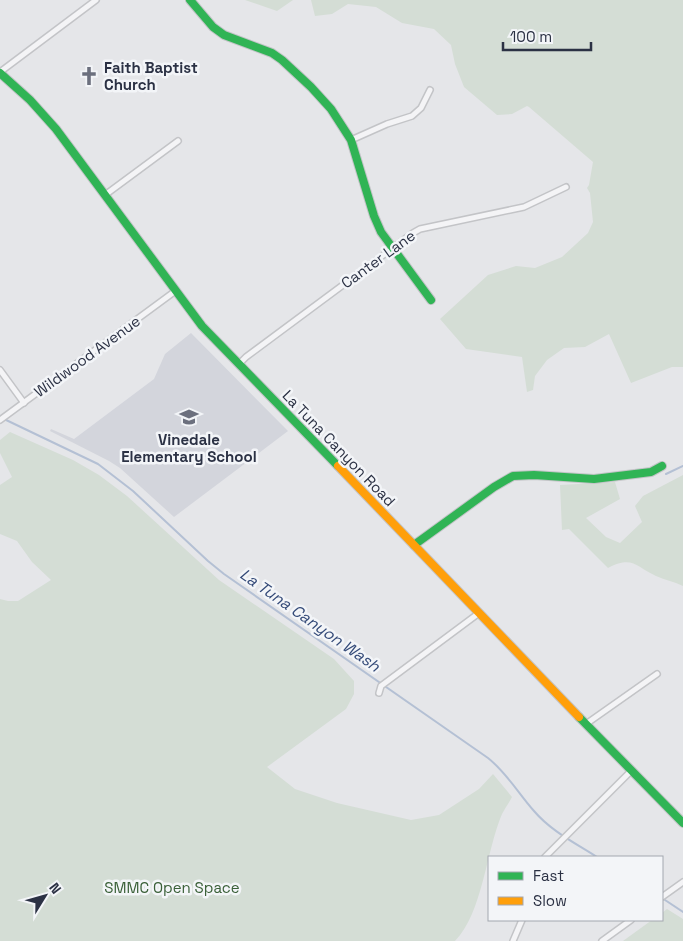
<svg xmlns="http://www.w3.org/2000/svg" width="683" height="941" viewBox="0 0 683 941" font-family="'Space Grotesk',sans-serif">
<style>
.built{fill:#d3d5dc}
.green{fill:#d4ddd5}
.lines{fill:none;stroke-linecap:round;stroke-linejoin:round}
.stream{stroke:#b4c0d4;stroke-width:2}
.street-casing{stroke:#c3c4c7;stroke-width:8}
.fast-casing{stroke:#c3c4c7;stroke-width:10}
.slow-casing{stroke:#c3c4c7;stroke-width:10}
.street{stroke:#f4f4f6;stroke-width:5}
.fast{stroke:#30b455;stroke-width:8}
.slow{stroke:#ff9f0a;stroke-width:8}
.labels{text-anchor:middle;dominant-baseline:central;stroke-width:5;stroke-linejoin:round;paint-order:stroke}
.poi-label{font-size:15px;font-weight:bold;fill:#2b3144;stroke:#f3f5f8;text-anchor:start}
.street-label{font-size:15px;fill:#2b3144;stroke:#f3f5f8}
.park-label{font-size:15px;fill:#3a6038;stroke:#f3f5f8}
.water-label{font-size:16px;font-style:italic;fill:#344a78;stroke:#f3f5f8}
</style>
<rect width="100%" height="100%" fill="#e5e6e9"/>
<polygon class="built" points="191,333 288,431 174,517 120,468 109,461 50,431 51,429 74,439 154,379 165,354"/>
<g class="green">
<polygon points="245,0 293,0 277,11"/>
<polygon points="311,0 683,0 683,367 672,367 631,383 609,334 585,347 564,348 547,360 535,376 533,390 527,392 522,357 466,349 440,319 488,275 516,266 535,268 562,257 588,233 593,222 590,193 587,188 589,185 593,162 529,107 527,106 512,114 497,115 464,87 455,64 451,45 434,29 402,23 376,7 348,4 332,14 315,16"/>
<path d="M10 432 73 460 99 475 127 496 219 580 334 659 354 681V694L346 709 267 767 295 789 337 803 411 820 439 815 479 789 493 774 512 797C509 803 505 808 502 814 486 851 483 912 455 941H0V599L8 601H18L51 580 32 562 17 541 0 534V485L12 477 0 453V440Z"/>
<path d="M683 475V586C675 582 665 580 656 576 636 567 633 555 608 568L569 529 562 530 560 485 615 482 620 499 586 518 606 537 620 543 642 522 635 506 643 496Z"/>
<polygon points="667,909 683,919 683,941 623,941 652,920 662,920 662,913"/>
</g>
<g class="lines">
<g class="stream">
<path d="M4 419 98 464 133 491 208 561 224 574 488 758C507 773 518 793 534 811 551 831 575 843 597 857"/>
<polyline points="666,474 683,466"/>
<polyline points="662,898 683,912"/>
</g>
<g class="street-casing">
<g id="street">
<polyline points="0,72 96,0"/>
<polyline points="351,140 387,124 412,116 421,108 430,90"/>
<polyline points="105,195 178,141"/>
<polyline points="239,364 246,357 413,233 420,229 524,207 566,187"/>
<polyline points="0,370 24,403"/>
<polyline points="0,420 174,292"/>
<polyline points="379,693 381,686 479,613"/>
<polyline points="586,724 657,674"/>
<polyline points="545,857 631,771"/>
<polyline points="662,897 683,882"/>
<polyline points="513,941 522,920"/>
<polyline points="602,941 631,920"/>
</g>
</g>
<g class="fast-casing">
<g id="fast">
<polyline points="190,0 213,27 224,35 272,53 282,60 311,87 331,109 351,140 374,216 381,232 431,300"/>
<polyline points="0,73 30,100 56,129 202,326 338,466"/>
<polyline points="414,545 494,487 513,476 534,475 594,479 651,472 662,466"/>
<polyline points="579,717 683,823"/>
</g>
</g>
<g class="slow-casing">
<polyline id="slow" points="338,466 579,717"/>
</g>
<use href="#street" class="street"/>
<use href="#fast" class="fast"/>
<use href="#slow" class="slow"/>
</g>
<defs>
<g id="church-bare" transform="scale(1.5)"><path d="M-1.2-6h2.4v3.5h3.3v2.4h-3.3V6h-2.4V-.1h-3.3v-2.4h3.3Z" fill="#6c707e" stroke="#f3f5f8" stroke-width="2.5" paint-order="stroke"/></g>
<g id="school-bare" transform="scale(1.5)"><path d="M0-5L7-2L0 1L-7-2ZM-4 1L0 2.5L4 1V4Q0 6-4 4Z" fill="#6c707e" stroke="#f3f5f8" stroke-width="2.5" paint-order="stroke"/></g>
</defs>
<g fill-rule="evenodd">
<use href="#church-bare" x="89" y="76"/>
<use href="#school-bare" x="189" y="417"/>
</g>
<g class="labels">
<g class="poi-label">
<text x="104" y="67">Faith Baptist<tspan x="104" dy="17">Church</tspan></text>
<text x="189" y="439" text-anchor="middle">Vinedale<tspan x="189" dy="17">Elementary School</tspan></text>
</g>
<g class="street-label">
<text transform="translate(378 259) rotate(-36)">Canter Lane</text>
<text transform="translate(87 356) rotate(-36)">Wildwood Avenue</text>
<text transform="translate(339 448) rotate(46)">La Tuna Canyon Road</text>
</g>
<g class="park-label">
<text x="172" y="887">SMMC Open Space</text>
</g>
<g class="water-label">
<text transform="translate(310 620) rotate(35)">La Tuna Canyon Wash</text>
</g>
</g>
<rect x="488" y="856" width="175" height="65" fill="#f3f5f8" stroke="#a3a7b0"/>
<rect x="498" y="872" width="25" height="8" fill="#30b455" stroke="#a3a7b0"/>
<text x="533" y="881" font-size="15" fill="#2b3144">Fast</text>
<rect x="498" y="897" width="25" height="8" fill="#ff9f0a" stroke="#a3a7b0"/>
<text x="533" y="906" font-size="15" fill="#2b3144">Slow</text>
<g transform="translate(45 896) rotate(53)" stroke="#f3f5f8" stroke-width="4" paint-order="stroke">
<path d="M0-4L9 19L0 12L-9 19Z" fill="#2b3144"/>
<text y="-8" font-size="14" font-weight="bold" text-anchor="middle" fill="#2b3144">N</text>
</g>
<path d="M503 42v8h88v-8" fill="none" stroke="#2b3144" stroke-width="2.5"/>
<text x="510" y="42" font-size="15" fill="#2b3144" stroke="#f3f5f8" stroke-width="4" paint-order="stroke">100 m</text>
</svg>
